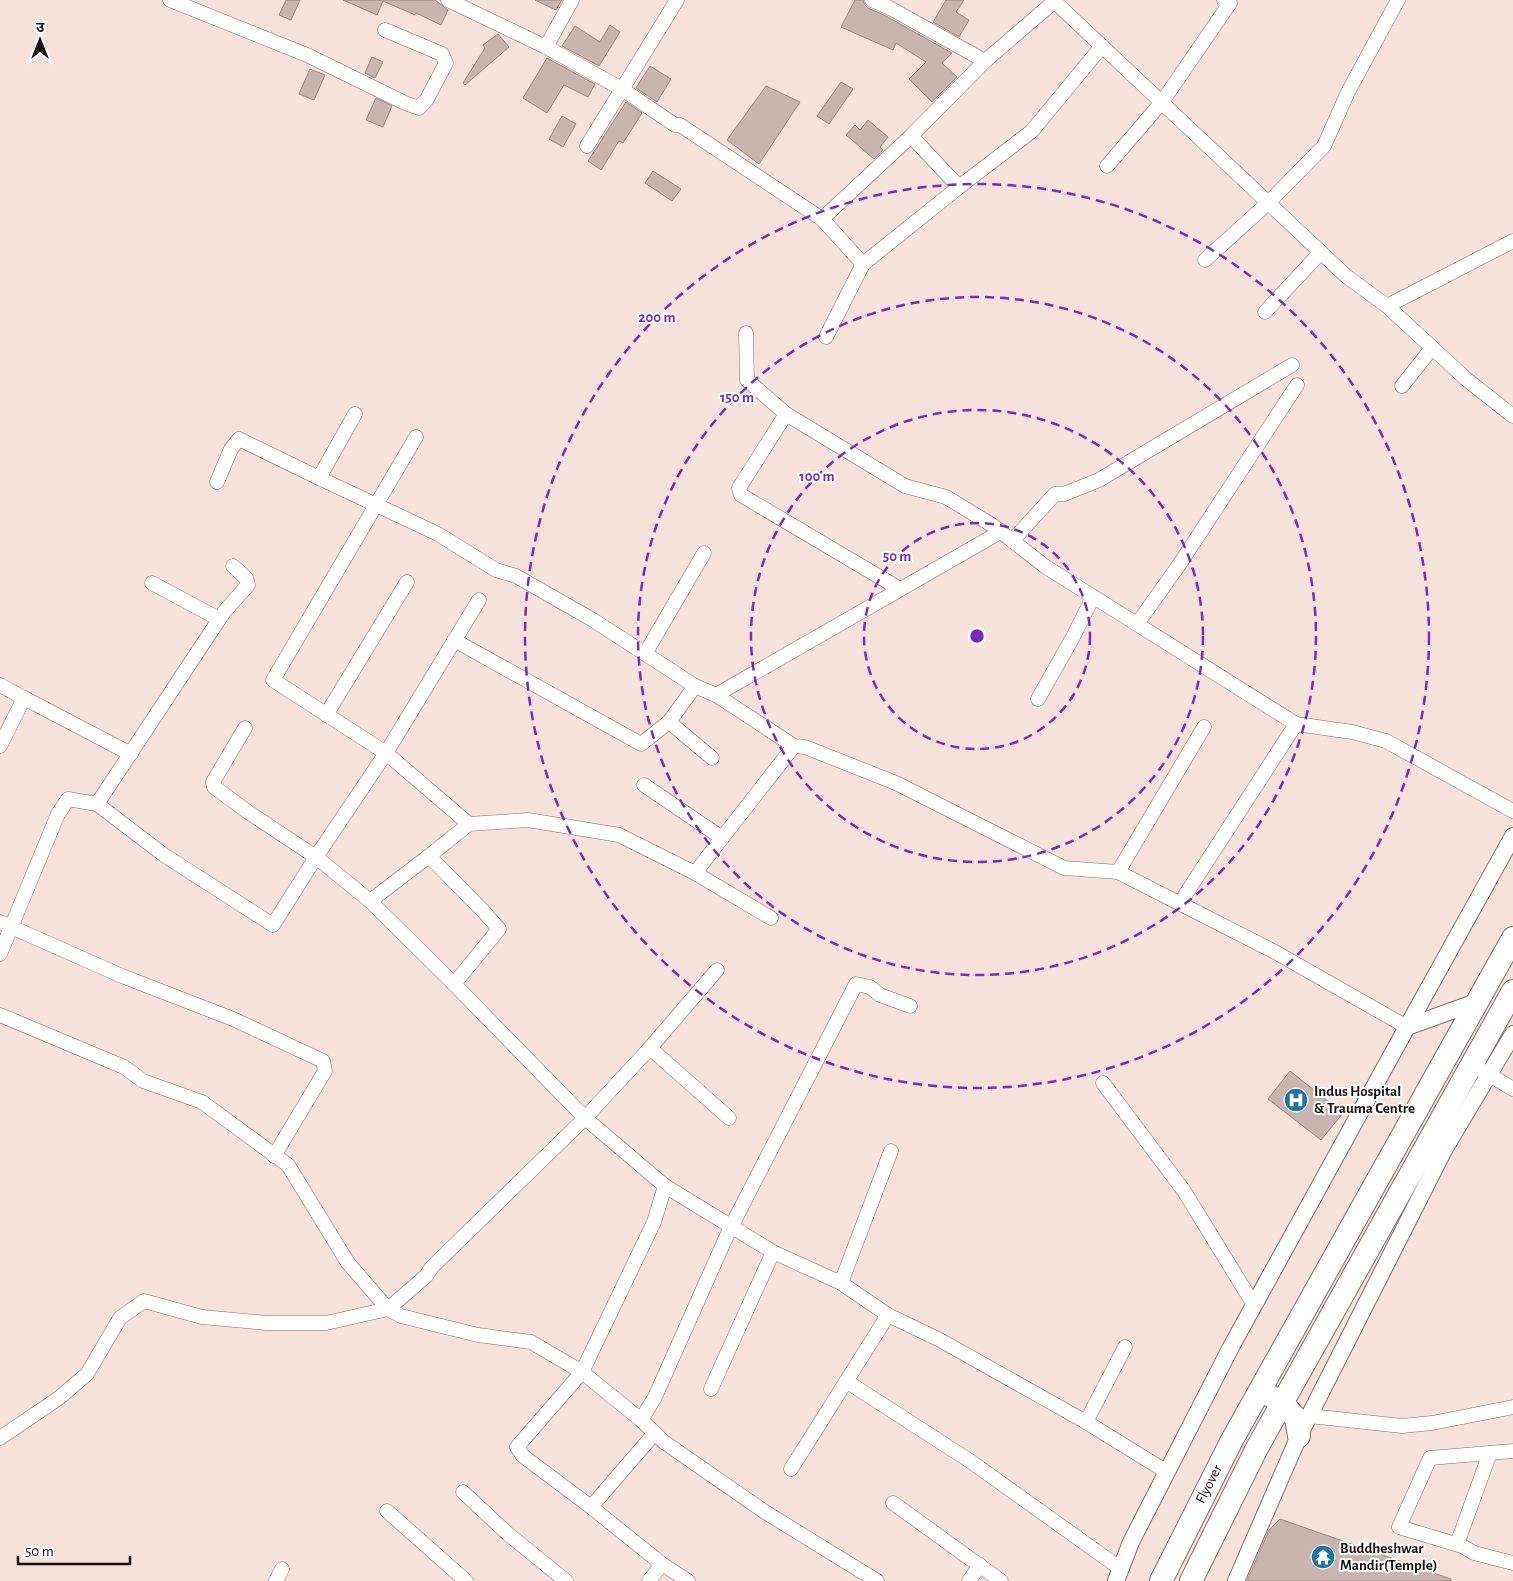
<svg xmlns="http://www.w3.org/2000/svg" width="1513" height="1581" viewBox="0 0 1513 1581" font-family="'Alegreya Sans','Noto Sans Devanagari',sans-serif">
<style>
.building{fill:#c9b5af;stroke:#9a8782}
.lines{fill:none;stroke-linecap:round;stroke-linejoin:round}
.minor-casing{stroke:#806e69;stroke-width:15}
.tertiary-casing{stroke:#806e69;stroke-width:18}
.trunk-casing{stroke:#806e69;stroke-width:24}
.minor{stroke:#fff;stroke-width:14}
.tertiary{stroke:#fff;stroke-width:16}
.trunk{stroke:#fff;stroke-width:22}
.ring{fill:none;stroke:#7b2cbf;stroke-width:2.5;stroke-dasharray:9 6}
.labels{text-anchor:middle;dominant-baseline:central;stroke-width:4;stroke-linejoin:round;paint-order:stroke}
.poi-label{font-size:15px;font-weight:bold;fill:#18110f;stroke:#fff;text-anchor:start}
.street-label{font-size:15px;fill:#18110f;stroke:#fff}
.centre{fill:#7b2cbf;stroke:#fff;stroke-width:2.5}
.ring-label{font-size:15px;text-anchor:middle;font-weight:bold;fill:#7b2cbf;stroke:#fff;stroke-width:4;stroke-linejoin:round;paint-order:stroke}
</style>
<rect width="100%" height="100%" fill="#f6e1db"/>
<g class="building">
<polygon points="286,0 300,0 291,20 279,15"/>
<polygon points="343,0 435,0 448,10 441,25 416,13 415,15 383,1 377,15"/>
<polygon points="535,0 562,0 556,10"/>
<polygon points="855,0 863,0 865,5 868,8 884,15 952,53 942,63 957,77 932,102 909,79 926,62 896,43 893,50 841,27"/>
<polygon points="946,0 964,0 956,12 969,20 959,37 933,22"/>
<polygon points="610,25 620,32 599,66 562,46 575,26 600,42"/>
<polygon points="498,34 509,47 465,85 463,83 485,48 483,45"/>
<polygon points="372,57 383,62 375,78 365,73"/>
<polygon points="547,58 595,84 588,97 564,85 547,113 523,98"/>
<polygon points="650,66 671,79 657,102 636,88"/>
<polygon points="310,69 325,75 314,100 299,94"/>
<polygon points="841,82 853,89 829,124 817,116"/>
<polygon points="766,86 800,102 759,164 727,140"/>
<polygon points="376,98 392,106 383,127 366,120"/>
<polygon points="626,102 642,113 623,143 619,141 601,170 588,161"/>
<polygon points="562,116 576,124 563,147 549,139"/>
<polygon points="868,120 888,137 880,147 883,150 874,159 846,135 855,125 860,130"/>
<polygon points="653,171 681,189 672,201 645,183"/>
<polygon points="1290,1071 1343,1113 1321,1140 1268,1099"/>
<polygon points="1280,1519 1451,1579 1451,1581 1247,1581 1269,1530"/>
</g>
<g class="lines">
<g class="minor-casing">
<g id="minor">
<polyline points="170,0 307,55 405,103 419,108 427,99 446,63 442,54 385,30"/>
<polyline points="448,0 546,47 622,89 675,125 680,125 822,219 863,264"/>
<polyline points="872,0 888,7 985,61"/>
<polyline points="1055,2 1346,276 1387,306 1466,379 1513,416"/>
<polyline points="546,47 572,0"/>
<polyline points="911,136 959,187 1032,131 1102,46"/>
<polyline points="587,146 677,0"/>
<polyline points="1107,166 1162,102 1230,3 1224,0"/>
<polyline points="822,219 911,136 985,61 1056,0"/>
<polyline points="1205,260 1268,203 1324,146 1348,92 1398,0"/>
<polyline points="1387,306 1513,241"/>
<polyline points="1265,312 1321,252"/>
<polyline points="746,333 747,380 786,414 905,486 946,497 992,525 1046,567 1296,724 1352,732 1386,741 1513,811"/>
<polyline points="826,337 863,264 959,187"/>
<polyline points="1402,386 1432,348"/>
<polyline points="786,414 739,488 741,495 900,589"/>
<polyline points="416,437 273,680 386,753 469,824"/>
<polyline points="319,478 438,534 496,570 516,576 593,620 695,686 716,695 794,746 805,747 896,783 1064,868 1118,872 1275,952 1407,1027"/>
<polyline points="217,482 231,449 239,439 319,478 355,414"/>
<polyline points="1012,541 1055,494 1064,494 1099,480 1292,365"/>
<polyline points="152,583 219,619"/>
<polyline points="1137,624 1179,565 1297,385"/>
<polyline points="454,640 641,744 669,722 695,686"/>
<polyline points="645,654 704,553"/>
<polyline points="0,685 24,698"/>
<polyline points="716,695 1002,531"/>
<polyline points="1038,699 1073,637 1093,597"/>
<polyline points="326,715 407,582"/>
<polyline points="669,722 712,758"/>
<polyline points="245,728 213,782 214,787 248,812 316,857 370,901 454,984 585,1118 665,1186 773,1252 841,1283 888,1315 940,1340 1086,1422 1167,1472"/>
<polyline points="0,746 24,698 131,754"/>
<polyline points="644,785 722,838 794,746"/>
<polyline points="97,804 224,612 248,585 246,578 233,566"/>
<polyline points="429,856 485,913 499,929 454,984"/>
<polyline points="1118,872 1204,727"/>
<polyline points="695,873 722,838"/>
<polyline points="370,901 429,856 469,824 528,820 619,835 695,873 771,918"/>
<polyline points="1180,903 1296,724"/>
<polyline points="0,922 122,976 233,1019 323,1061 325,1071 274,1156"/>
<polyline points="0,954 58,814 68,799 97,804 164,855 273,925 316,857 386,753 479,600"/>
<polyline points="0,1015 124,1067 143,1081 202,1102 288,1165 348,1263 388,1309 401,1316 478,1335 531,1342 582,1372 641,1420 664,1442 765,1512 877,1581"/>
<polyline points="650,1048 729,1118"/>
<polyline points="1481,1070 1513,1089"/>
<polyline points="1103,1083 1184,1191 1254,1305"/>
<polyline points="665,1186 654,1222 582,1372 517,1447 523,1456 591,1507 662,1564 688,1581"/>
<polyline points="841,1283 891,1151"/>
<polyline points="846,1381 970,1461 1121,1569"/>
<polyline points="711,1389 773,1252"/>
<polyline points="1310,1416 1402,1426 1432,1423 1513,1407"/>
<polyline points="641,1420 655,1397 728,1233 856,984 870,987 880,995 910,1006"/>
<polyline points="1086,1422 1125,1347"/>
<polyline points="0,1438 59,1398 87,1374 120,1318 144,1301 202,1317 267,1323 326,1323 388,1309 426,1276 432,1267 585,1118 650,1048 717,970"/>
<polyline points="1513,1451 1430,1458 1399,1527 1462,1546 1474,1553 1513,1563"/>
<polyline points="791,1469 888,1315"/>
<polyline points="463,1492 508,1534 566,1581"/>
<polyline points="893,1503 1001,1581"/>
<polyline points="591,1507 654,1434"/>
<polyline points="387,1511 466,1581"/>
<polyline points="1457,1544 1490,1453"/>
<polyline points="276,1581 282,1569"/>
<polyline points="649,1581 662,1564"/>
<polyline points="969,1581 980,1565"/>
</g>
</g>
<g class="tertiary-casing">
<g id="tertiary">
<polyline points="1407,1027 1513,836"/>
<polyline points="1116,1581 1131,1542 1231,1347 1407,1027 1479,1001"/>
<polyline points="1236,1581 1299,1436 1444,1150 1513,1034"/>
</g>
</g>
<g class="trunk-casing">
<g id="trunk">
<polyline points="1269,1395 1282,1403 1296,1418 1299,1436"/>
<polyline points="1161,1581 1232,1440 1513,938"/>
<polyline points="1191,1581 1257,1448 1513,991"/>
</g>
</g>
<use href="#minor" class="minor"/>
<use href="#tertiary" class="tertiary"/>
<use href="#trunk" class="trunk"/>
</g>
<g class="ring">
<circle cx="977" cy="636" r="113"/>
<circle cx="977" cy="636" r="226"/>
<circle cx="977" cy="636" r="339"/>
<circle cx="977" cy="636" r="452"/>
</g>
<defs>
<g id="hospital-disc" transform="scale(1.25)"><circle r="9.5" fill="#1f72a3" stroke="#fff"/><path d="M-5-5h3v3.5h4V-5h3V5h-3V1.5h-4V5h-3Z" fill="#fff"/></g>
<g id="temple-disc" transform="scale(1.25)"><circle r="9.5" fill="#1f72a3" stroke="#fff"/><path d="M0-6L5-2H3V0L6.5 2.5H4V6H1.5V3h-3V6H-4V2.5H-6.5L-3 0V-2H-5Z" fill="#fff"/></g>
</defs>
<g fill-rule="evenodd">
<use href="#hospital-disc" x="1296" y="1100"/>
<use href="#temple-disc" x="1323" y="1557"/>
</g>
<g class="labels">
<g class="poi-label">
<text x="1314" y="1091">Indus Hospital<tspan x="1314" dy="17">&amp; Trauma Centre</tspan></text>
<text x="1340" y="1548">Buddheshwar<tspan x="1340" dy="17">Mandir(Temple)</tspan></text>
</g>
<g class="street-label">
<text transform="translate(1209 1484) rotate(-63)">Flyover</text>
</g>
</g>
<circle cx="977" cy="636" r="8" class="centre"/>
<g class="ring-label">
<text x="657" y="322">200 m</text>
<text x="737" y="402">150 m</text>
<text x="817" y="481">100 m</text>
<text x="897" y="561">50 m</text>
</g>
<g transform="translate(40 40)" stroke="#ffffff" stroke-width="4" paint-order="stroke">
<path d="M0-4L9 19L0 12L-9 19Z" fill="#18110f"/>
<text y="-8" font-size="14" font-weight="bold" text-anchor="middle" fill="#18110f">उ</text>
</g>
<path d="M18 1556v8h112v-8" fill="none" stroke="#18110f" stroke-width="2.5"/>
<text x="25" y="1556" font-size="15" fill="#18110f" stroke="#ffffff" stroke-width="4" paint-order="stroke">50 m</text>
</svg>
